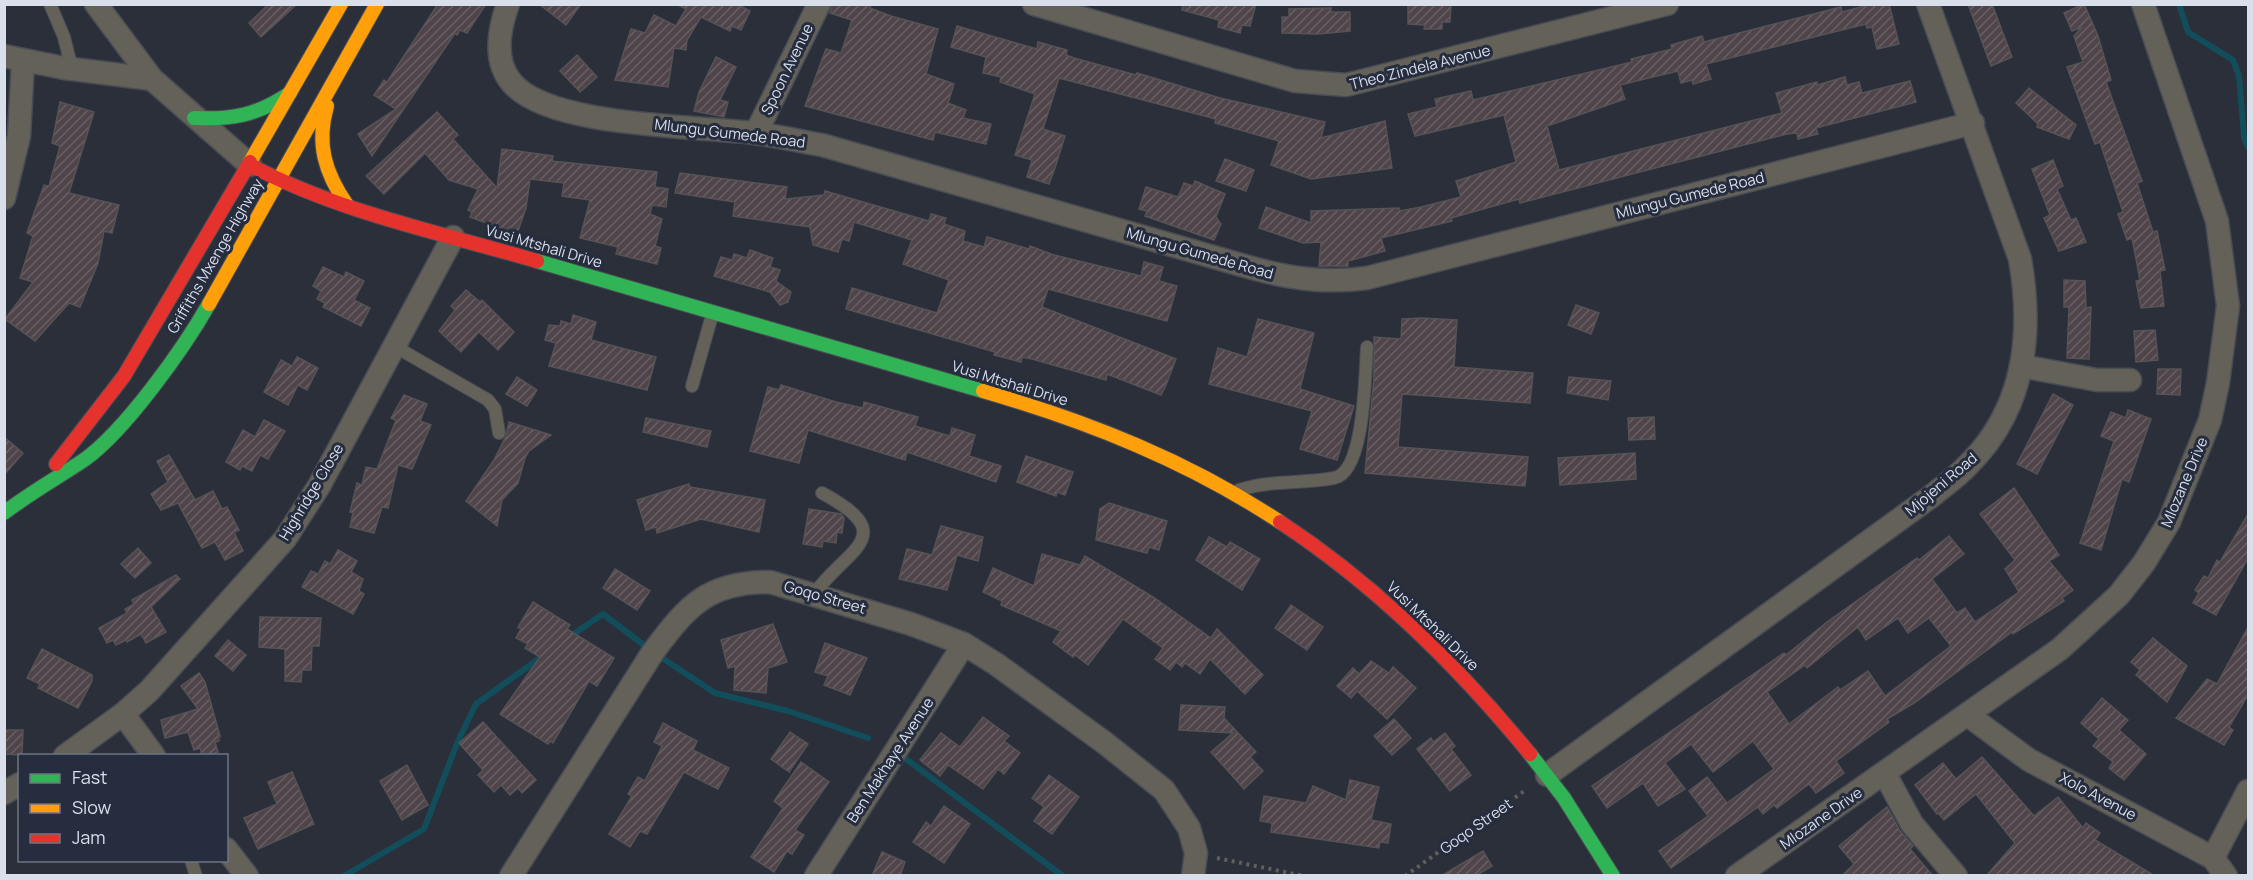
<svg xmlns="http://www.w3.org/2000/svg" width="2253" height="880" viewBox="0 0 2253 880" font-family="Manrope,sans-serif">
<style>
.lines{fill:none;stroke-linecap:round;stroke-linejoin:round}
.stream{stroke:#124d5c;stroke-width:6}
.building{fill:url(#building-hatch);stroke:#565357;stroke-width:1.5;fill-rule:evenodd}
.lane-casing{stroke:#484c55;stroke-width:14}
.street-casing{stroke:#484c55;stroke-width:25}
.fast-casing{stroke:#484c55;stroke-width:16}
.slow-casing{stroke:#484c55;stroke-width:16}
.jam-casing{stroke:#484c55;stroke-width:16}
.path{stroke:#605f5e;stroke-width:4;stroke-dasharray:3 4.5;stroke-linecap:butt}
.lane{stroke:#646159;stroke-width:12}
.street{stroke:#646159;stroke-width:22}
.fast{stroke:#30b455;stroke-width:14}
.slow{stroke:#ff9f0a;stroke-width:14}
.jam{stroke:#e5322d;stroke-width:14}
.labels{text-anchor:middle;dominant-baseline:central;stroke-width:6;stroke-linejoin:round;paint-order:stroke}
.street-label{font-size:15px;fill:#d9dfeb;stroke:#252d3f}
</style>
<defs>
<pattern id="building-hatch" width="6" height="6" patternUnits="userSpaceOnUse" patternTransform="scale(1.5)"><rect width="6" height="6" fill="#4f444a"/><path d="M-1 1l2-2M0 6l6-6M5 7l2-2" fill="none" stroke="#685f64"/></pattern>
</defs>
<rect width="100%" height="100%" fill="#2b2f39"/>
<g class="lines">
<g class="stream">
<polyline points="2179,4 2188,32 2233,60 2239,76 2244,138 2248,147"/>
<polyline points="569,637 603,614 653,652 715,693 788,711 868,738"/>
<polyline points="906,759 1063,876"/>
<polyline points="344,876 424,829 458,741 476,704 544,655"/>
</g>
</g>
<g class="building">
<polygon points="269,4 297,4 261,37 249,23"/>
<polygon points="438,4 486,4 467,33 460,30 457,35 455,33 372,156 358,134 396,109 374,95 384,80 387,82"/>
<polygon points="539,4 581,4 566,25"/>
<polygon points="676,4 737,4 750,11 741,30 732,26 730,31 701,17 687,40 686,50 674,48 668,87 615,80 631,29 645,33 654,15 676,26 686,9"/>
<polygon points="832,4 871,4 870,8 891,16 938,29 926,74 954,84 948,103 966,110 963,118 991,124 986,144 935,132 933,140 805,106 826,49 841,53 852,20 830,13"/>
<polygon points="1183,4 1256,4 1250,26 1242,25 1240,33 1218,27 1219,20 1182,10"/>
<polygon points="1408,4 1451,4 1450,22 1442,22 1442,29 1424,29 1425,25 1408,24"/>
<polygon points="1872,4 1889,4 1899,44 1877,49 1872,27 1867,28 1866,24 1706,64 1711,79 1693,84 1692,80 1681,83 1678,71 1620,85 1625,99 1547,126 1559,170 1782,113 1776,93 1817,82 1817,85 1845,77 1847,85 1859,82 1862,93 1910,81 1916,102 1816,128 1818,134 1798,139 1797,133 1787,134 1520,203 1519,199 1451,218 1452,221 1381,238 1385,251 1348,261 1348,266 1319,266 1321,242 1303,243 1259,228 1266,207 1311,223 1311,211 1399,208 1400,211 1421,207 1461,197 1456,181 1516,162 1504,115 1415,136 1408,114 1437,107 1435,99 1471,91 1473,100 1632,62 1631,59 1672,49 1671,45 1702,36 1704,42 1841,7 1842,12"/>
<polygon points="1968,4 1992,4 2012,57 1991,66"/>
<polygon points="2084,4 2098,36 2111,80 2106,82 2142,181 2137,183 2153,232 2157,231 2165,270 2160,271 2164,306 2141,308 2136,281 2140,280 2132,238 2127,240 2118,214 2123,212 2100,142 2095,144 2067,67 2083,62 2074,36 2082,27 2072,31 2064,13"/>
<polygon points="1331,8 1331,12 1350,12 1350,31 1318,34 1282,33 1282,17 1289,17 1289,9"/>
<polygon points="957,26 1037,49 1038,42 1067,50 1066,55 1074,58 1136,75 1137,73 1220,98 1325,122 1321,138 1385,121 1392,168 1311,179 1271,165 1279,141 1215,123 1216,119 1059,78 1043,129 1065,136 1055,168 1049,184 1027,177 1032,160 1015,155 1035,94 1000,82 1001,77 983,73 986,57 951,47"/>
<polygon points="577,55 597,77 580,92 560,71"/>
<polygon points="716,57 736,67 720,100 728,102 724,117 694,111 699,92"/>
<polygon points="2029,88 2076,125 2069,139 2037,127 2038,124 2016,103"/>
<polygon points="60,102 94,112 69,193 119,205 112,233 104,231 98,263 80,307 69,303 35,341 5,319 33,282 20,278 33,236 27,233 44,185 49,186 60,146 52,143"/>
<polygon points="437,112 458,135 453,139 497,188 502,149 553,156 552,161 657,172 655,187 668,189 666,207 652,205 650,214 662,219 655,246 661,248 657,264 616,254 618,247 580,238 590,200 562,196 564,183 530,179 526,208 518,231 509,227 508,231 470,217 472,212 468,210 478,189 449,180 425,153 384,194 366,176"/>
<polygon points="1225,159 1254,170 1246,191 1216,181"/>
<polygon points="2053,160 2063,186 2057,189 2071,220 2076,218 2086,242 2059,251 2044,218 2050,215 2032,169"/>
<polygon points="680,173 787,187 785,199 824,195 825,191 929,221 931,214 946,218 944,224 965,231 963,241 984,247 987,237 1029,249 1030,246 1054,255 1141,276 1144,262 1163,267 1159,281 1177,286 1167,321 1048,289 1042,307 1176,359 1166,385 1161,395 1107,374 1106,380 1032,359 1022,357 1021,362 994,355 995,352 846,309 852,288 937,313 949,280 903,264 912,240 854,222 849,241 842,239 838,252 813,245 810,227 733,216 735,202 675,193"/>
<polygon points="1195,181 1225,194 1216,217 1221,224 1214,240 1145,216 1147,211 1139,209 1146,187 1178,197 1184,183 1193,186"/>
<polygon points="750,250 773,258 770,267 780,270 776,281 791,292 788,302 780,305 770,292 714,276 721,257 732,260 734,254 747,258"/>
<polygon points="323,267 344,277 346,272 364,281 354,300 370,308 361,326 323,307 325,303 317,299 321,291 313,286"/>
<polygon points="2064,280 2085,281 2086,308 2091,307 2089,359 2067,358 2069,307 2064,307"/>
<polygon points="466,290 480,302 482,300 514,332 498,350 479,332 461,352 439,331 455,310 451,306"/>
<polygon points="1576,305 1599,313 1591,334 1568,325"/>
<polygon points="573,315 596,322 591,340 656,357 647,390 549,366 556,343 545,340 549,325 560,326 561,321 571,324"/>
<polygon points="1422,318 1457,320 1454,367 1533,373 1530,403 1402,394 1398,447 1528,457 1525,486 1365,473 1374,378 1374,337 1401,339 1402,319"/>
<polygon points="1258,319 1314,333 1300,389 1354,406 1337,460 1300,449 1312,411 1209,384 1218,348 1247,357"/>
<polygon points="2155,330 2158,360 2136,362 2134,331"/>
<polygon points="297,357 318,368 307,390 298,385 288,405 264,392 281,360 292,366"/>
<polygon points="2158,369 2181,369 2180,395 2157,394"/>
<polygon points="517,377 537,390 527,406 506,394"/>
<polygon points="1569,377 1611,381 1608,400 1567,393"/>
<polygon points="781,385 836,402 863,408 864,402 918,417 915,426 950,436 952,428 975,435 969,456 1001,466 996,482 907,452 905,460 808,430 799,463 750,451 768,387 779,390"/>
<polygon points="2053,394 2073,405 2037,474 2017,464"/>
<polygon points="404,395 427,404 420,421 431,425 412,469 398,465 388,508 382,507 374,533 350,527 353,513 350,512 357,483 362,485 366,467 377,469 396,420 391,418"/>
<polygon points="2128,410 2151,419 2129,482 2122,479 2101,550 2080,543 2114,441 2101,436 2111,412 2126,418"/>
<polygon points="1654,417 1655,439 1629,440 1628,418"/>
<polygon points="646,418 711,431 707,447 643,432"/>
<polygon points="264,420 285,431 268,459 260,455 252,471 242,466 240,470 226,462 243,430 255,437"/>
<polygon points="509,422 551,435 529,451 525,458 518,483 502,500 497,526 466,501 494,460 506,436"/>
<polygon points="4,437 23,453 4,475"/>
<polygon points="1635,453 1636,479 1560,485 1558,458"/>
<polygon points="169,455 195,500 213,491 222,509 227,507 239,530 234,532 243,551 225,560 215,542 202,548 178,503 161,510 151,494 168,482 157,461"/>
<polygon points="1026,456 1073,472 1065,495 1057,492 1056,496 1017,482"/>
<polygon points="689,484 690,487 765,500 759,532 701,519 657,533 656,527 646,530 637,500"/>
<path d="M2014 488 2059 555 2049 561 2073 590 2062 598 2064 601 2013 634 2012 632 1914 703 1887 719 1889 722 1836 761 1844 773 1816 793 1809 784 1777 808 1774 805 1763 814 1758 807 1671 868 1659 851 1708 816 1689 791 1707 777 1727 803 1774 769 1753 741 1713 772 1691 744 1665 763 1685 789 1658 806 1643 783 1607 808 1592 786 1784 653 1786 655 1827 622 1917 558 1919 560 1949 536 1964 554 1932 579 1957 613 1965 608 1975 622 2019 592 2005 569 2015 560 1980 514ZM1898 618 1908 633 1929 618 1951 646 1885 696 1868 671 1840 690 1838 687 1789 724 1767 692 1805 665 1807 668 1858 627 1866 640Z"/>
<polygon points="1109,503 1167,521 1159,550 1149,547 1147,553 1096,540 1100,509"/>
<polygon points="809,509 841,514 844,518 842,533 837,532 836,543 823,541 822,547 803,544"/>
<polygon points="2248,514 2248,558 2216,615 2193,603 2199,593 2195,590 2204,576 2208,578 2217,560 2220,562"/>
<polygon points="941,526 983,537 978,561 957,555 947,590 899,579 907,549 932,555"/>
<polygon points="1209,537 1227,547 1230,542 1260,559 1242,590 1196,560"/>
<polygon points="138,548 151,563 135,578 121,564"/>
<polygon points="338,550 357,561 351,572 363,579 359,591 364,594 353,614 302,587 311,571 318,574 325,561 330,564"/>
<polygon points="1042,554 1080,565 1085,556 1153,597 1211,638 1217,629 1263,675 1245,694 1210,659 1200,674 1185,663 1182,667 1176,662 1170,670 1155,659 1163,648 1123,619 1088,665 1075,655 1073,657 1053,642 1061,631 1001,605 1002,601 983,592 993,568 1034,586"/>
<polygon points="615,569 650,591 637,610 603,588"/>
<polygon points="176,575 180,579 151,607 166,632 146,643 141,634 127,642 126,640 116,645 113,640 107,643 99,628 127,613 125,609 134,604 132,600"/>
<polygon points="533,602 570,625 567,629 614,658 597,686 589,681 553,743 550,741 548,744 500,714 540,657 525,648 528,644 516,638 521,629 518,627"/>
<polygon points="1291,605 1323,627 1307,650 1275,628"/>
<polygon points="260,617 321,618 319,646 312,646 311,670 302,670 301,682 285,681 285,649 259,647"/>
<polygon points="773,624 787,662 768,668 766,693 734,690 735,666 728,668 721,640"/>
<polygon points="2248,627 2248,695 2229,727 2233,730 2224,745 2176,718 2207,679 2217,684"/>
<polygon points="2153,638 2187,666 2167,702 2136,675 2140,670 2131,662"/>
<polygon points="228,640 246,655 233,671 215,656"/>
<polygon points="825,643 867,658 850,695 824,685 828,676 815,672"/>
<polygon points="42,649 92,675 92,681 78,708 38,688 40,684 27,678"/>
<polygon points="1371,661 1389,673 1393,667 1416,688 1387,719 1357,691 1351,698 1337,686 1353,668 1359,674"/>
<polygon points="199,673 205,682 220,736 218,734 219,741 215,742 218,752 205,756 202,756 200,748 194,750 188,732 165,738 161,720 198,709 181,686"/>
<polygon points="2102,698 2128,720 2119,730 2146,754 2124,780 2109,768 2113,762 2093,746 2099,739 2081,723"/>
<polygon points="1181,705 1225,707 1224,718 1256,752 1250,757 1263,771 1244,789 1211,752 1233,733 1179,730"/>
<polygon points="983,717 1009,736 1004,741 1020,753 1004,774 998,769 983,789 948,765 940,776 920,760 941,733 960,747"/>
<polygon points="1394,719 1411,738 1392,755 1374,736"/>
<polygon points="483,722 536,780 522,793 518,788 510,795 501,785 494,792 478,775 483,770 459,743"/>
<polygon points="663,723 697,741 693,750 729,768 718,789 684,772 647,834 640,831 630,847 609,834 632,796 628,794 638,777 645,781 662,746 654,742"/>
<polygon points="4,730 23,730 22,755 4,754"/>
<polygon points="790,732 808,744 789,772 771,759"/>
<polygon points="1445,733 1455,746 1451,749 1471,775 1450,791 1417,749 1431,738 1433,742"/>
<polygon points="1982,757 2034,816 2058,797 2083,828 2086,823 2100,833 2095,840 2155,876 1986,876 2015,843 2010,837 1976,794 1944,820 1938,813 1937,814 1915,785 1943,763 1956,779"/>
<polygon points="801,762 829,782 795,830 804,835 792,854 787,851 774,872 751,857 783,808 774,801"/>
<polygon points="407,765 428,805 402,820 380,781"/>
<polygon points="292,772 314,824 258,849 244,818 277,804 268,782"/>
<polygon points="1049,775 1079,797 1052,834 1034,821 1044,807 1032,798"/>
<polygon points="1350,780 1379,787 1371,820 1391,824 1388,843 1380,842 1379,848 1271,832 1272,823 1260,821 1264,796 1306,803 1313,786 1346,800"/>
<polygon points="944,806 970,824 944,863 913,842 926,822 931,826"/>
<polygon points="1887,807 1900,831 1913,846 1910,849 1933,876 1842,876 1854,864 1839,846"/>
<polygon points="1483,851 1492,866 1475,876 1441,876"/>
<polygon points="882,852 905,862 900,876 872,876"/>
</g>
<g class="lines">
<g class="lane-casing">
<g id="lane">
<polyline points="50,4 64,37 72,69"/>
<polyline points="394,346 488,400 495,409 499,433"/>
<polyline points="692,386 713,312"/>
<path d="M1239 490C1270 480 1301 484 1334 478 1365 473 1365 373 1367 347"/>
<path d="M814 594C847 548 902 536 822 493"/>
<polyline points="191,860 196,876"/>
</g>
</g>
<g class="street-casing">
<g id="street">
<polyline points="96,4 152,79 250,165"/>
<path d="M508 4C499 29 493 61 512 83 549 127 696 126 754 133 777 136 799 141 822 145L1245 266C1287 278 1323 284 1367 278L1973 123"/>
<polyline points="1034,4 1295,81 1346,85 1667,4"/>
<polyline points="4,56 64,68 152,79"/>
<polyline points="756,133 819,4"/>
<polyline points="4,198 19,136 23,62"/>
<polyline points="2021,366 2097,380 2130,380"/>
<polyline points="123,714 154,756"/>
<polyline points="1969,716 2029,760 2213,858 2226,876"/>
<polyline points="65,756 123,714 149,691 285,539 319,486 453,237"/>
<polyline points="1885,774 1912,824 1956,876"/>
<path d="M1547 775 1933 495C1945 485 1958 476 1968 465 2025 409 2033 333 2020 259L1928 4"/>
<polyline points="4,793 20,784"/>
<polyline points="226,849 247,876"/>
<polyline points="2213,858 2248,791"/>
<path d="M511 876 653 652C688 605 708 582 770 582L911 624 964 644 996 664 1105 743 1164 790 1189 828 1196 853 1193 876"/>
<polyline points="816,876 964,644"/>
<polyline points="1737,876 2060,649 2119,595 2144,563 2169,522 2210,420 2218,383 2228,306 2217,221 2143,4"/>
</g>
</g>
<g class="fast-casing">
<g id="fast">
<path d="M194 118C232 120 258 115 290 93"/>
<polyline points="537,261 983,391"/>
<path d="M4 513C30 493 57 478 84 460 125 431 184 348 209 304"/>
<polyline points="1530,754 1564,798 1613,876"/>
</g>
</g>
<g class="slow-casing">
<g id="slow">
<path d="M327 106C316 144 325 173 347 205"/>
<polyline points="250,162 341,4"/>
<polyline points="209,304 377,4"/>
<path d="M983 391C1089 422 1188 461 1280 522"/>
</g>
</g>
<g class="jam-casing">
<g id="jam">
<path d="M250 165C338 212 441 233 537 261"/>
<polyline points="56,464 124,376 250,162"/>
<path d="M1280 522C1376 585 1458 666 1530 754"/>
</g>
</g>
<g class="path">
<polyline points="1217,858 1304,876"/>
<polyline points="1405,876 1527,789"/>
</g>
<use href="#lane" class="lane"/>
<use href="#street" class="street"/>
<use href="#fast" class="fast"/>
<use href="#slow" class="slow"/>
<use href="#jam" class="jam"/>
</g>
<g class="labels">
<g class="street-label">
<text transform="translate(1420 67) rotate(-14)">Theo Zindela Avenue</text>
<text transform="translate(787 69) rotate(-64)">Spoon Avenue</text>
<text transform="translate(730 133) rotate(7)">Mlungu Gumede Road</text>
<text transform="translate(1690 195) rotate(-14)">Mlungu Gumede Road</text>
<text transform="translate(544 246) rotate(16)">Vusi Mtshali Drive</text>
<text transform="translate(1200 253) rotate(16)">Mlungu Gumede Road</text>
<text transform="translate(215 256) rotate(-60)">Griffiths Mxenge Highway</text>
<text transform="translate(1010 383) rotate(17)">Vusi Mtshali Drive</text>
<text transform="translate(2184 482) rotate(-67)">Mlozane Drive</text>
<text transform="translate(1941 484) rotate(-40)">Mjojeni Road</text>
<text transform="translate(311 492) rotate(-59)">Highridge Close</text>
<text transform="translate(825 597) rotate(16)">Goqo Street</text>
<text transform="translate(1433 626) rotate(44)">Vusi Mtshali Drive</text>
<text transform="translate(890 760) rotate(-57)">Ben Makhaye Avenue</text>
<text transform="translate(2098 796) rotate(28)">Xolo Avenue</text>
<text transform="translate(1821 818) rotate(-35)">Mlozane Drive</text>
<text transform="translate(1476 826) rotate(-35)">Goqo Street</text>
</g>
</g>
<rect width="2253" height="880" fill="none" stroke="#d9dfeb" stroke-width="12"/>
<rect x="18" y="754" width="210" height="108" fill="#252d3f" stroke="#6d7484" stroke-width="1.5"/>
<rect x="30" y="774" width="30" height="9" fill="#30b455" stroke="#6d7484" stroke-width="1.5"/>
<text x="72" y="784" font-size="18" fill="#d9dfeb">Fast</text>
<rect x="30" y="804" width="30" height="9" fill="#ff9f0a" stroke="#6d7484" stroke-width="1.5"/>
<text x="72" y="814" font-size="18" fill="#d9dfeb">Slow</text>
<rect x="30" y="834" width="30" height="9" fill="#e5322d" stroke="#6d7484" stroke-width="1.5"/>
<text x="72" y="844" font-size="18" fill="#d9dfeb">Jam</text>
</svg>
